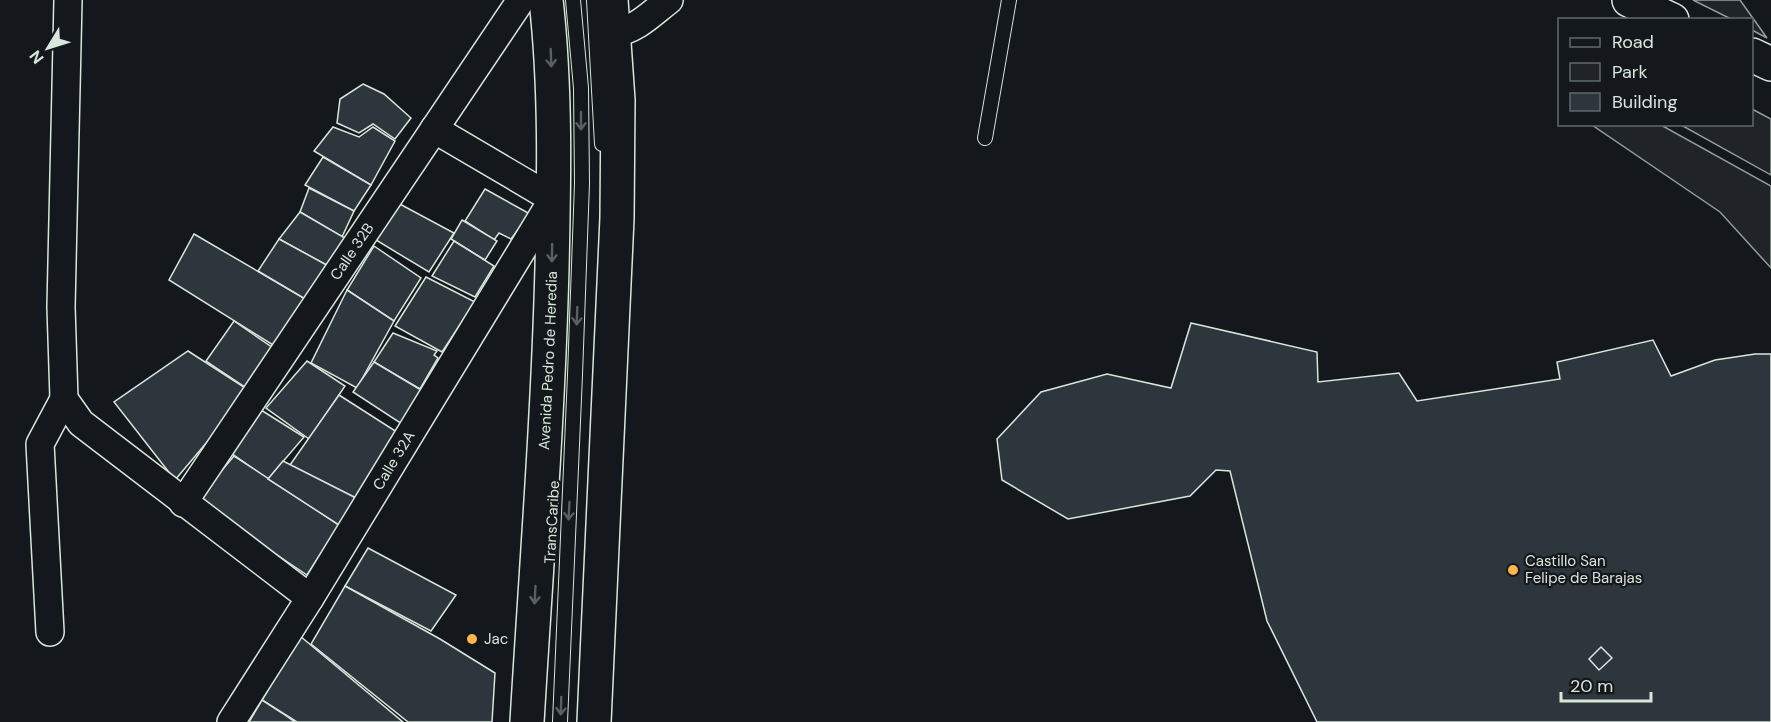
<svg xmlns="http://www.w3.org/2000/svg" width="1771" height="722" viewBox="0 0 1771 722" font-family="'DM Sans',sans-serif">
<style>
.green{fill:#202428;stroke:#939e99;stroke-width:1.5}
.building{fill:#2c363c;stroke:#d8e6dc;stroke-width:1.5}
.lines{fill:none;stroke-linecap:round;stroke-linejoin:round}
.lane-casing{stroke:#d8e6dc;stroke-width:16}
.street-casing{stroke:#d8e6dc;stroke-width:30}
.secondary-casing{stroke:#d8e6dc;stroke-width:36}
.highway-casing{stroke:#d8e6dc;stroke-width:36}
.lane{stroke:#14181c;stroke-width:14}
.street{stroke:#14181c;stroke-width:27}
.secondary{stroke:#14181c;stroke-width:33}
.highway{stroke:#14181c;stroke-width:33}
.oneway{stroke:#59605f}
.poi-dot{fill:#ffb74d;stroke:#14181c;stroke-width:2}
.labels{text-anchor:middle;dominant-baseline:central;stroke-width:4.5;stroke-linejoin:round;paint-order:stroke}
.street-label{font-size:15px;fill:#d8e6dc;stroke:#14181c}
.poi-label{font-size:15px;fill:#d8e6dc;stroke:#14181c;text-anchor:start}
</style>
<rect width="100%" height="100%" fill="#14181c"/>
<g class="green">
<polygon points="1693,0 1740,0 1767,38 1752,30 1752,20 1731,19"/>
<polygon points="1752,109 1771,119 1771,175 1681,125 1752,124"/>
<polygon points="1592,125 1661,125 1771,186 1771,268 1720,212"/>
</g>
<g class="building">
<polygon points="363,84 384,94 411,118 395,139 373,124 359,133 337,123 340,99"/>
<polygon points="333,127 359,137 373,127 395,141 371,185 314,151"/>
<polygon points="323,157 371,185 354,211 305,185"/>
<polygon points="309,188 354,211 342,237 300,212"/>
<polygon points="485,189 530,214 511,239 499,233 494,240 465,221"/>
<polygon points="396,202 454,233 429,272 376,240"/>
<polygon points="300,212 350,241 332,268 279,239"/>
<polygon points="462,220 497,241 485,260 451,239"/>
<polygon points="194,234 307,300 273,345 169,280"/>
<polygon points="279,239 332,268 307,300 258,271"/>
<polygon points="454,241 494,266 475,297 432,276"/>
<polygon points="374,246 421,278 394,321 347,290"/>
<polygon points="426,277 475,302 442,352 395,326"/>
<polygon points="347,290 394,321 357,388 311,363"/>
<polygon points="234,321 276,350 248,389 206,361"/>
<polygon points="1191,323 1317,352 1318,382 1399,373 1417,401 1560,379 1557,362 1653,340 1671,376 1715,360 1755,354 1771,354 1771,722 1317,722 1267,621 1230,471 1216,470 1190,496 1068,519 1002,480 997,439 1041,392 1107,374 1171,388"/>
<polygon points="393,333 437,351 434,355 438,358 420,389 374,362"/>
<polygon points="188,351 250,391 175,480 114,402"/>
<polygon points="307,361 345,386 309,439 266,408"/>
<polygon points="374,362 426,393 405,426 353,392"/>
<polygon points="339,395 400,434 356,498 290,465"/>
<polygon points="261,410 304,437 268,479 231,453"/>
<polygon points="234,456 339,525 307,575 196,501"/>
<polygon points="283,461 356,498 339,525 268,479"/>
<polygon points="368,548 456,595 431,631 345,586"/>
<polygon points="345,586 440,639 495,673 492,722 408,722 311,644"/>
<polygon points="300,636 403,722 297,722 262,700"/>
<polygon points="1601,647 1612,658 1599,670 1589,659"/>
<polygon points="262,700 282,713 295,722 249,722"/>
</g>
<g class="lines">
<g class="lane-casing">
<g id="lane">
<polyline points="594,0 602,144"/>
<polyline points="985,138 1009,0"/>
<polyline points="560,722 575,375 582,183 581,88 573,0"/>
</g>
</g>
<g class="street-casing">
<g id="street">
<polyline points="68,0 61,307 64,399 81,423 310,598"/>
<path d="M614 33C636 30 651 14 669 0"/>
<path id="s1" d="M183 503 521 0"/>
<polyline points="50,632 40,444 64,399"/>
<path id="s2" d="M231 722 310 598 553 199 434 129"/>
</g>
</g>
<g class="secondary-casing">
<g id="secondary">
<polyline points="1629,0 1672,20"/>
<polyline points="1752,55 1771,64"/>
</g>
</g>
<g class="highway-casing">
<g id="highway">
<path id="s3" d="M527 722C536 571 548 419 552 268 554 179 556 89 546 0"/>
<polyline points="594,722 617,218 618,100 611,0"/>
</g>
</g>
<use href="#lane" class="lane"/>
<use href="#street" class="street"/>
<use href="#secondary" class="secondary"/>
<use href="#highway" class="highway"/>
</g>
<defs><path id="oneway-shaft" d="M-6 0H5M1.5-3L5.5 0L1.5 3" fill="none" stroke-width="1.6" stroke-linecap="round" stroke-linejoin="round" transform="scale(1.5)"/></defs>
<g class="oneway">
<use href="#oneway-shaft" transform="translate(551 58) rotate(88)"/>
<use href="#oneway-shaft" transform="translate(581 121) rotate(90)"/>
<use href="#oneway-shaft" transform="translate(552 253) rotate(91)"/>
<use href="#oneway-shaft" transform="translate(577 316) rotate(92)"/>
<use href="#oneway-shaft" transform="translate(569 511) rotate(93)"/>
<use href="#oneway-shaft" transform="translate(535 595) rotate(93)"/>
<use href="#oneway-shaft" transform="translate(561 706) rotate(92)"/>
</g>
<g class="poi-dot">
<circle cx="1513" cy="570" r="6"/>
<circle cx="472" cy="639" r="6"/>
</g>
<g class="labels">
<g class="street-label">
<text stroke="none"><textPath href="#s1" startOffset="303">Calle 32B</textPath></text>
<text stroke="none"><textPath href="#s3" startOffset="362">Avenida Pedro de Heredia</textPath></text>
<text stroke="none"><textPath href="#s2" startOffset="308">Calle 32A</textPath></text>
<text transform="translate(552 522) rotate(-87)">TransCaribe</text>
</g>
<g class="poi-label">
<text x="1525" y="561">Castillo San<tspan x="1525" dy="17">Felipe de Barajas</tspan></text>
<text x="484" y="639">Jac</text>
</g>
</g>
<rect x="1558" y="18" width="195" height="108" fill="#14181c" stroke="#626a69" stroke-width="1.5"/>
<rect x="1570" y="38" width="30" height="9" fill="#14181c" stroke="#626a69" stroke-width="1.5"/>
<text x="1612" y="48" font-size="18" fill="#d8e6dc">Road</text>
<rect x="1570" y="63" width="30" height="18" fill="#202428" stroke="#626a69" stroke-width="1.5"/>
<text x="1612" y="78" font-size="18" fill="#d8e6dc">Park</text>
<rect x="1570" y="93" width="30" height="18" fill="#2c363c" stroke="#626a69" stroke-width="1.5"/>
<text x="1612" y="108" font-size="18" fill="#d8e6dc">Building</text>
<g transform="translate(48 48) rotate(232)" stroke="#14181c" stroke-width="4.5" paint-order="stroke">
<path d="M0-4.5L10 22L0 15L-10 22Z" fill="#d8e6dc"/>
<text y="-9" font-size="16" font-weight="bold" text-anchor="middle" fill="#d8e6dc">N</text>
</g>
<path d="M1561 692v9h90v-9" fill="none" stroke="#d8e6dc" stroke-width="3"/>
<text x="1570" y="692" font-size="18" fill="#d8e6dc" stroke="#14181c" stroke-width="4.5" paint-order="stroke">20 m</text>
</svg>
